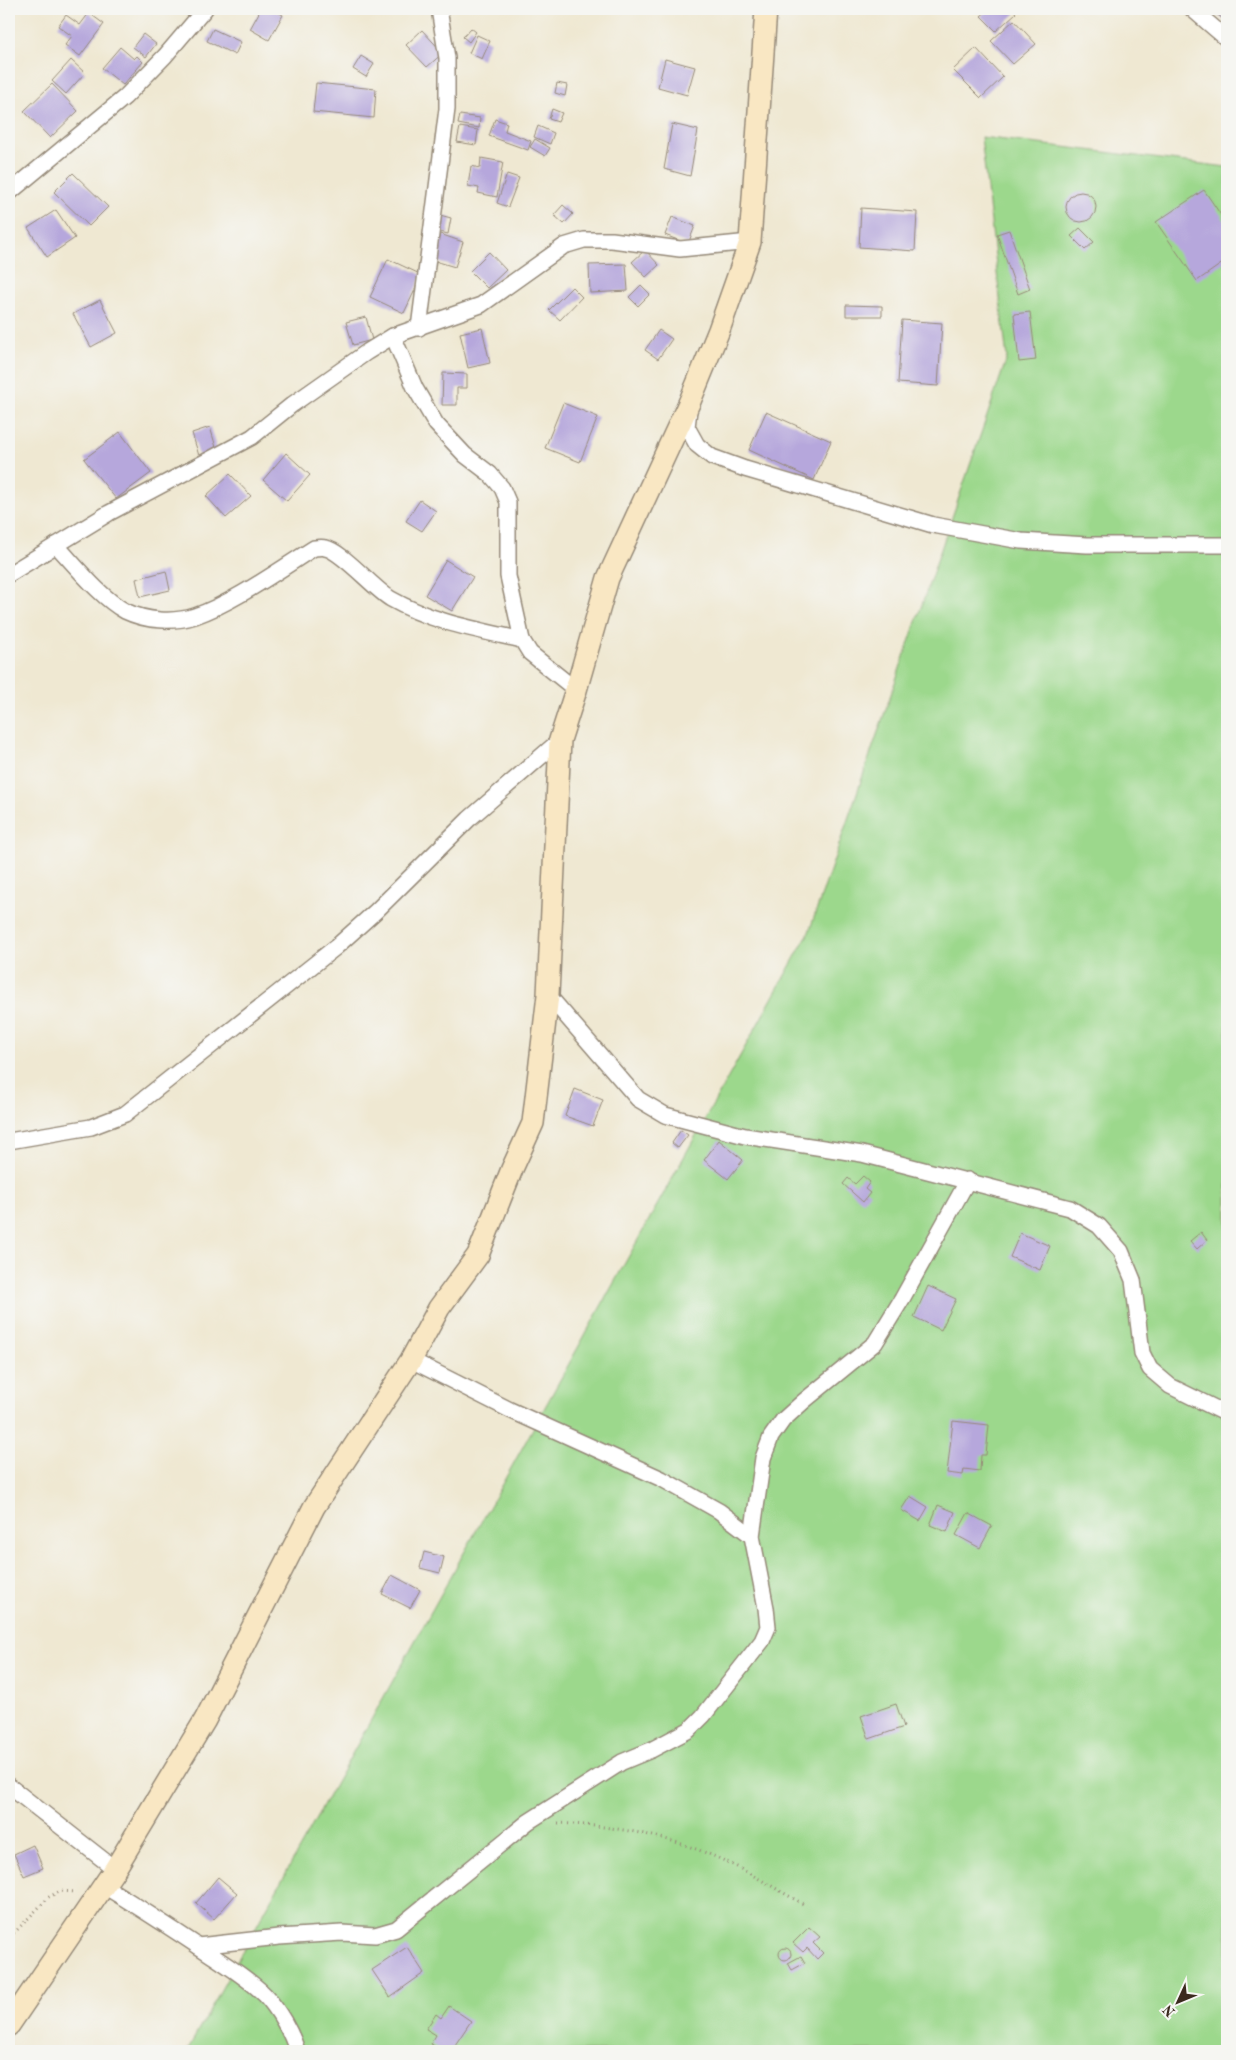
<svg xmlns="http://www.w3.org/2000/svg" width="1236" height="2060" viewBox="0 0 1236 2060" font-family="'Old Standard TT',serif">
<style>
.green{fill:#9cd88c;stroke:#6c8155}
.building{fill:#b6a7dc}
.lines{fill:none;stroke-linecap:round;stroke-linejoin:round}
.street-casing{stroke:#958978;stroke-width:18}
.secondary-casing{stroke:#958978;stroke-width:24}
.path{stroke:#958978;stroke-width:3;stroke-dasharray:1 4;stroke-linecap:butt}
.street{stroke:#fff;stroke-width:15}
.secondary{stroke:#f9e7c3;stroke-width:21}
</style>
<rect width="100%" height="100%" fill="#f6f6f2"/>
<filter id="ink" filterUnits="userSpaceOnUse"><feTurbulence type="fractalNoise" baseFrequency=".02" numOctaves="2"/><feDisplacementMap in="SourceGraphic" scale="10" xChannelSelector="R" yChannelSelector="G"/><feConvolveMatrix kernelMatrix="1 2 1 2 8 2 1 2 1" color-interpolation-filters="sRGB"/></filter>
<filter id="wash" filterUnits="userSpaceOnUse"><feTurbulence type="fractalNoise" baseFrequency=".0096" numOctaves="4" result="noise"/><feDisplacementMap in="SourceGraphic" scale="20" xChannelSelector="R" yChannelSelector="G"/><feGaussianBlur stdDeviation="1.12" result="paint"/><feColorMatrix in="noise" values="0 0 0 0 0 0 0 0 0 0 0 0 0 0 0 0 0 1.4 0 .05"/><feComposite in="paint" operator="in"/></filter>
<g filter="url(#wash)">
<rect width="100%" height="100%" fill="#efe8d2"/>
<polygon class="green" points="981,137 1227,167 1227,2051 187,2051 809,932 1007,358"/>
<g id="blocks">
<g class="building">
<polygon points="261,9 272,9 283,15 269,40 250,29"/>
<polygon points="989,9 1012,9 1016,13 996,31 981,16"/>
<polygon points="1210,9 1227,9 1227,22"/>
<polygon points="89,13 104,24 80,56 65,45 72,36 58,26 66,15 80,25"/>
<polygon points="1014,20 1036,44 1013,64 991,41"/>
<polygon points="471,28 476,32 469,42 463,37"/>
<polygon points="213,29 241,42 235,55 207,41"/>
<polygon points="422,30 443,53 427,67 406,45"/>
<polygon points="143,34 156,44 146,57 133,47"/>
<polygon points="477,35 490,41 482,59 469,53"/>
<polygon points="120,47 134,59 137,56 143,62 123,85 102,68"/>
<polygon points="976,48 1003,77 981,98 953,70"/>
<polygon points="361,56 374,64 366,77 353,69"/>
<polygon points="665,59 695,67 687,95 658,87"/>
<polygon points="71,60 85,73 66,94 52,81"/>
<polygon points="316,83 376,89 374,118 313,112"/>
<polygon points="557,83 567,85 565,96 555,93"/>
<polygon points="52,84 78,111 50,138 24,111"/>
<polygon points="552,109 562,113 558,122 549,119"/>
<polygon points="460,115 480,118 479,128 458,124"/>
<polygon points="495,119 507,123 505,131 531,141 528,150 489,136"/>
<polygon points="672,124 698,130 690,176 664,169"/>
<polygon points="538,126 554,133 550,144 534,137"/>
<polygon points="460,127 478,130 476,145 457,142"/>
<polygon points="535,139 550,148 545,156 530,147"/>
<polygon points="481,158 503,162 497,197 478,193 479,188 468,186 471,166 480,168"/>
<polygon points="73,173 108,207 89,226 54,192"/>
<polygon points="507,174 519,178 508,207 497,203"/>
<polygon points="1204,190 1227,224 1227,260 1197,281 1156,222"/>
<circle cx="1081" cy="207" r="15"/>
<polygon points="563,205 573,214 564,224 554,215"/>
<polygon points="861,208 917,212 915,251 859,247"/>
<polygon points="56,210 75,238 47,257 28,228"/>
<polygon points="440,215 451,218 448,234 436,231"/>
<polygon points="672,217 695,226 688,244 665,235"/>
<polygon points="1080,228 1094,242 1085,250 1071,236"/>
<polygon points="1009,230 1030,289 1018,294 997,234"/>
<polygon points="440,234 463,242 455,267 432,260"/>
<polygon points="645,250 659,265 646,277 632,262"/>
<polygon points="489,252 506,270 487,288 470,271"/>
<polygon points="388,259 422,275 404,313 370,297"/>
<polygon points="626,264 628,291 590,293 589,265"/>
<polygon points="641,285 650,294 638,306 629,297"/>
<polygon points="572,287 582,297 560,320 549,310"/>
<polygon points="100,300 117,333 91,347 73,314"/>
<polygon points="846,305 882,306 882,316 846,316"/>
<polygon points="1030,312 1036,360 1019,362 1014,314"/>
<polygon points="366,317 372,340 353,345 346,322"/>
<polygon points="902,320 942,323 938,386 898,383"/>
<polygon points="482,328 490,363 468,368 460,333"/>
<polygon points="659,330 672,339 658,359 645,350"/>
<polygon points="443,373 467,374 467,388 457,388 457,405 442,405"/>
<polygon points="563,403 598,417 580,462 545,448"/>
<polygon points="766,412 831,441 814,480 749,450"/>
<polygon points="210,427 218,454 200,459 192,433"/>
<polygon points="120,432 151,473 116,499 84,459"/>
<polygon points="286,453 310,475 287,501 263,480"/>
<polygon points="230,474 251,496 226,518 206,496"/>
<polygon points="420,500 436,511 422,531 406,521"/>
<polygon points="446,560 473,577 452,611 425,595"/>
<polygon points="166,571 170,590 140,597 136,579"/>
<polygon points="575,1089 603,1100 593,1126 565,1116"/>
<polygon points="681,1130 688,1135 678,1148 672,1143"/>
<polygon points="719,1140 743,1160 728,1179 704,1160"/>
<polygon points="863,1176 870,1182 865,1189 870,1193 863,1202 843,1184 848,1178 855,1184"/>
<polygon points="1201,1232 1207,1240 1197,1249 1190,1241"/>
<polygon points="1020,1233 1050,1246 1040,1270 1010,1257"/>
<polygon points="928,1286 956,1299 941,1330 914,1317"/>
<polygon points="953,1421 989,1425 986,1455 981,1455 980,1471 964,1469 963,1475 947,1473"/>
<polygon points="910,1496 928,1507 920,1521 901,1510"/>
<polygon points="938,1505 955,1512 947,1532 930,1525"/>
<polygon points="968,1513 992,1526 980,1548 956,1535"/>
<polygon points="424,1552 444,1557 440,1573 420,1568"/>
<polygon points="392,1575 420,1590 410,1608 382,1594"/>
<polygon points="896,1704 904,1727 869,1739 861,1716"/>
<polygon points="33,1845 43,1868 24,1876 14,1854"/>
<polygon points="218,1877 237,1893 214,1919 196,1903"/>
<polygon points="809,1927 820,1937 813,1943 823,1953 817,1959 807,1948 803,1952 793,1943"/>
<polygon points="407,1947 424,1973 390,1997 372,1970"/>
<circle cx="785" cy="1954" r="6"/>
<polygon points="801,1956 805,1963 792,1970 788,1963"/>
<polygon points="449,2006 471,2021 451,2051 442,2051 431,2044 436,2035 426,2029 436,2014 441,2018"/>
</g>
</g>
</g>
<g filter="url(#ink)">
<use href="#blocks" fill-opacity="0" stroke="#958978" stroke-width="1"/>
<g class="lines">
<g class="street-casing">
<g id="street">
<polyline points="1192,9 1227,39"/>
<polyline points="9,193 125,97 165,56 205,9"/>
<polyline points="419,328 447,109 447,58 439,9"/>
<polyline points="393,336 415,388 436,424 465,455 490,474 502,488 508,502 508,576 522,640 530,653 576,690"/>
<polyline points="689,410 687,427 697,445 712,457 745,469 933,525 1021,541 1087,545 1227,545"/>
<path d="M56 545C75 565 101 598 125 611 146 621 173 623 195 616 233 603 279 570 314 548 317 548 322 547 325 548 341 550 374 589 391 599 431 622 478 630 522 640"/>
<polyline points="9,574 109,513 252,437 293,404 367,352 393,336 481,305 564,246 584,240 612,240 680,249 750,242"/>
<polyline points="548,995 638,1099 665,1115 745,1136 862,1154 1070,1208 1099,1226 1121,1251 1133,1280 1142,1353 1150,1369 1170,1386 1227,1414"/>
<polyline points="9,1141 91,1127 125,1114 336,947 376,911 469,819 560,740"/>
<polyline points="411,1360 510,1410 662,1479 719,1511 752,1536"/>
<polyline points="9,1786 115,1869"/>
<path d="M104 1886C141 1908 177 1932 213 1956 231 1968 250 1980 265 1995 278 2009 292 2033 297 2051"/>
<polyline points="198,1946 279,1937 342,1933 375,1935 396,1929 528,1822 622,1762 651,1750 689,1730 703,1716 762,1641 768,1627 766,1608 752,1536 763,1458 771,1437 783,1420 804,1401 875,1343 902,1299 968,1180"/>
</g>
</g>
<g class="secondary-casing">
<polyline id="secondary" points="9,2025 115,1869 205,1720 314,1507 411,1360 439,1308 478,1255 512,1169 533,1123 548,995 560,740 576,690 608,578 690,401 719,330 750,242 766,9"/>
</g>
<g class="path">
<path d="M558 1823C611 1826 662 1834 711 1855 743 1868 774 1888 805 1905"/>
<polyline points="9,1935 15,1932 49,1897 60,1891 76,1892"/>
</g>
<use href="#street" class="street"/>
<use href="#secondary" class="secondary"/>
</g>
</g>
<rect width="1236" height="2060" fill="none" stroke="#f6f6f2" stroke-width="30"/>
<g transform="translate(1178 2002) rotate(226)" stroke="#f6f6f2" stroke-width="4" paint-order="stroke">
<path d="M0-4L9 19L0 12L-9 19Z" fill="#3b2a1e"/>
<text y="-8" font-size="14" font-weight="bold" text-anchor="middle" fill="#3b2a1e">N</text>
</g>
</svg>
